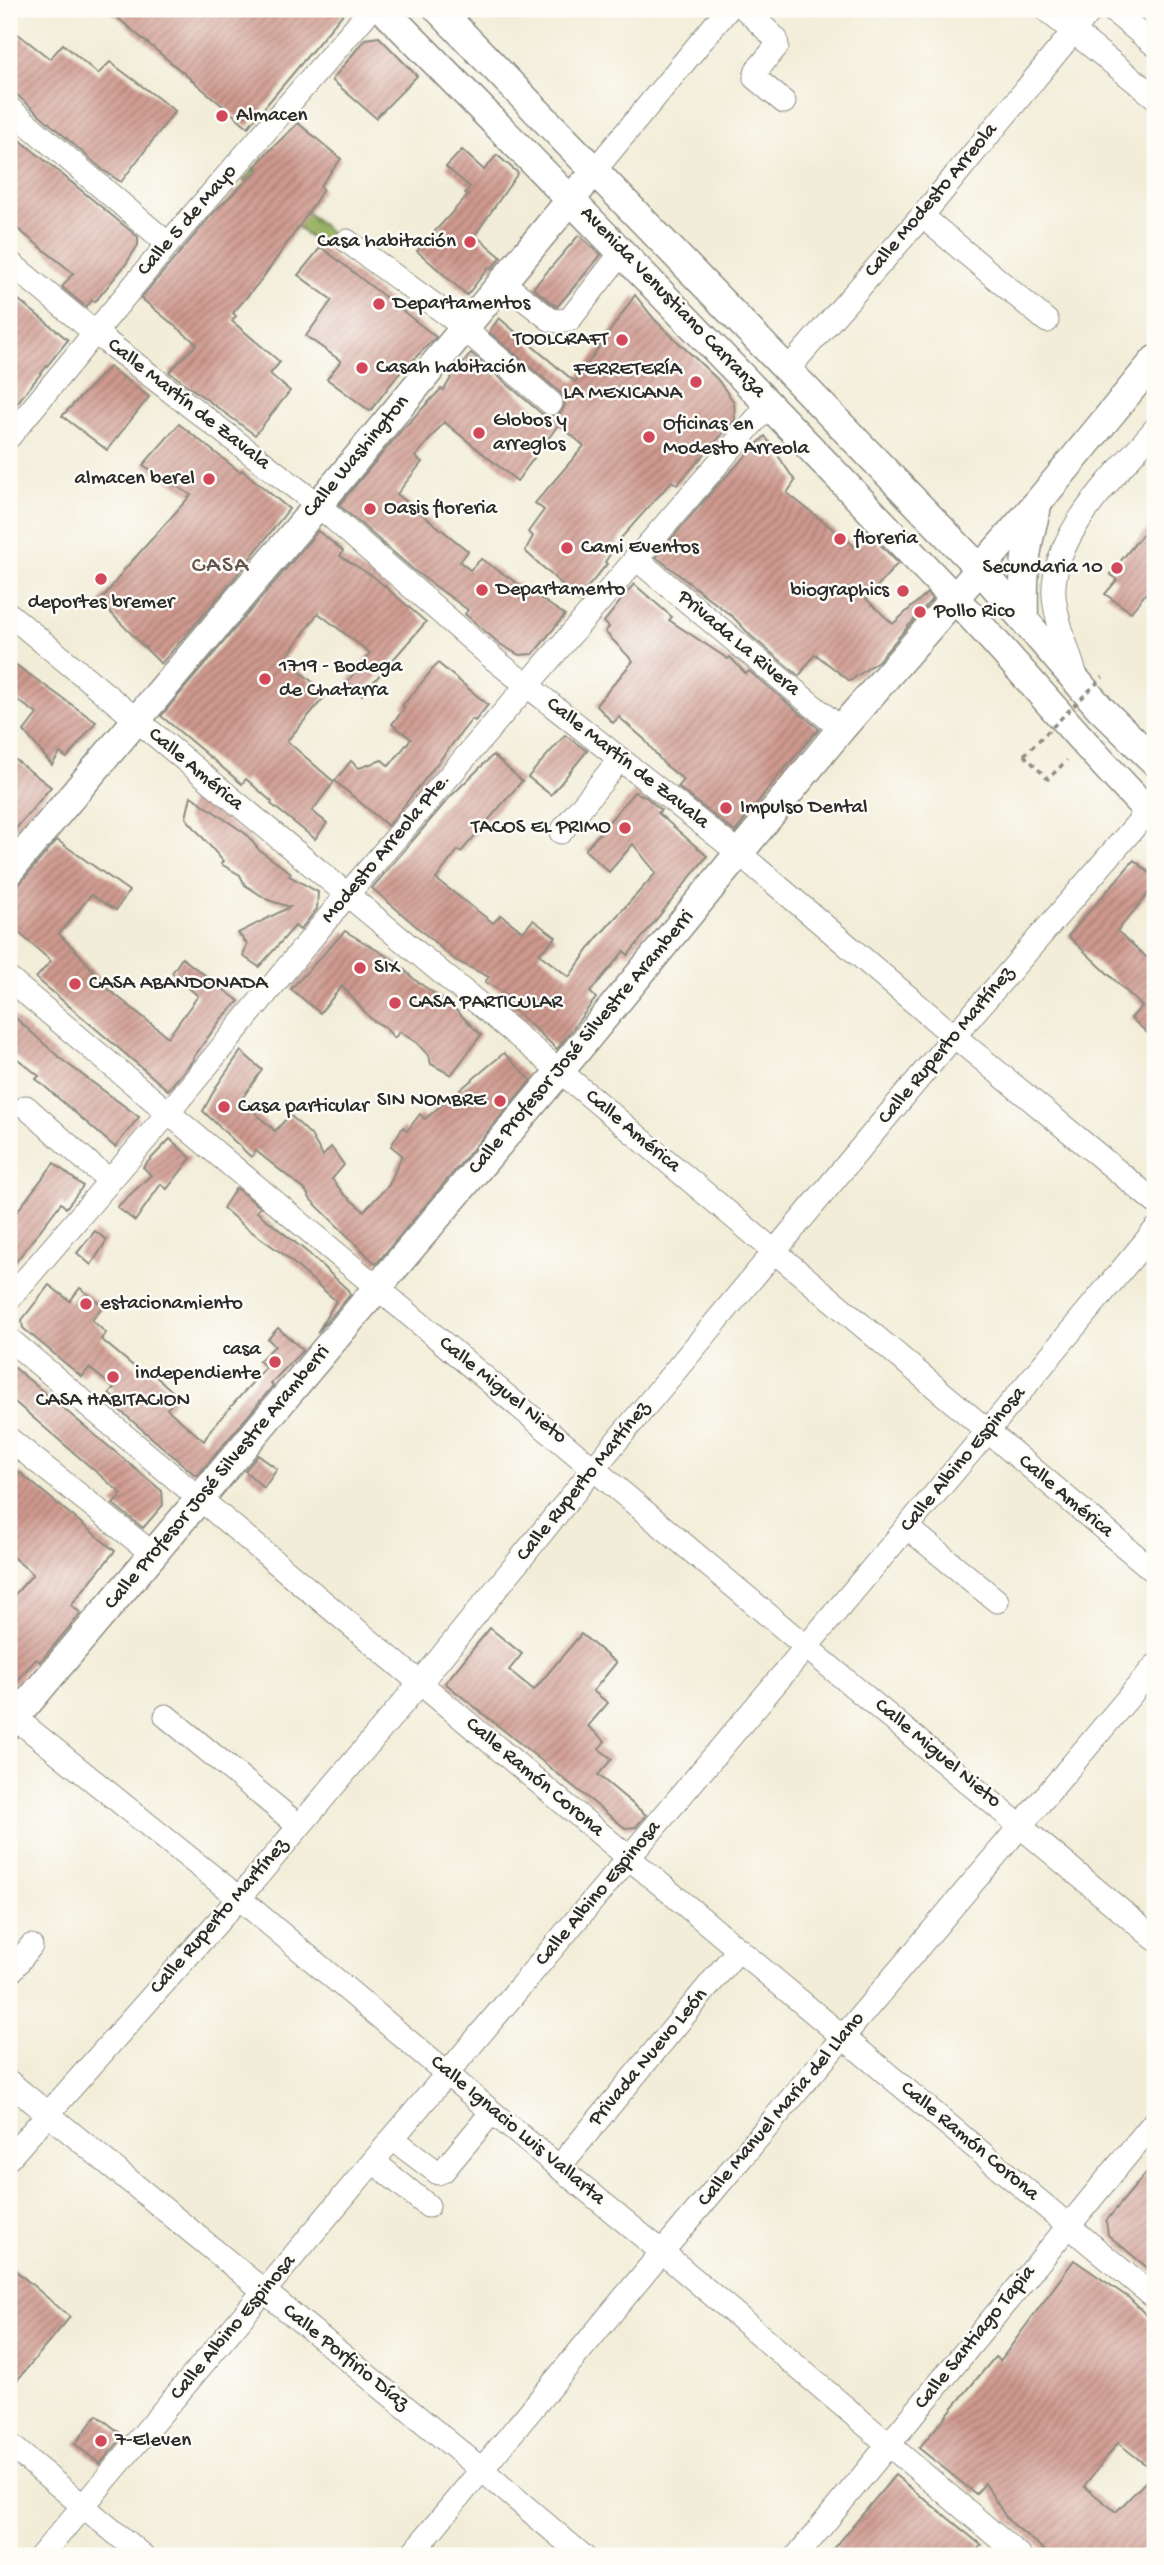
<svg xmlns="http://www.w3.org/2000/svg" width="1164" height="2565" viewBox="0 0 1164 2565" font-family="'Gochi Hand',sans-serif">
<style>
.forest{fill:url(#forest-firs);stroke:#606e46;stroke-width:2}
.building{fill:url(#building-hatch);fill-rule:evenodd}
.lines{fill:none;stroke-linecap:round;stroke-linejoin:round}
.minor-casing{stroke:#8e8c82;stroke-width:25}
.major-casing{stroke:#8e8c82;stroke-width:31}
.path{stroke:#8e8c82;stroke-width:3.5;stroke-dasharray:5 5;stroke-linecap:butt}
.minor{stroke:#fff;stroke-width:23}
.major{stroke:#fff;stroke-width:28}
.path-bridge{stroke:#8e8c82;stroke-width:3.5;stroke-dasharray:5 5;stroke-linecap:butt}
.poi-dot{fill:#d1495b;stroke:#fdfcf7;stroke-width:2.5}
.labels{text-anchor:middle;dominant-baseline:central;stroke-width:5;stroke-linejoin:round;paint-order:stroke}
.poi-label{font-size:21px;fill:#2b2b2b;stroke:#fdfcf7;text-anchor:start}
.street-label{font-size:21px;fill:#2b2b2b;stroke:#fdfcf7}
.neighbourhood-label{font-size:23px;letter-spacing:2px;fill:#64524e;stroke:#fdfcf7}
</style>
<defs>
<pattern id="forest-firs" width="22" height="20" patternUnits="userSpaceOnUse" patternTransform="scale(1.75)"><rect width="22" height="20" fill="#96b062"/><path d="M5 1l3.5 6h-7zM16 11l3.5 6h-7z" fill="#7b8f51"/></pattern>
<pattern id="building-hatch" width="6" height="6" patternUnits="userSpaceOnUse" patternTransform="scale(1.75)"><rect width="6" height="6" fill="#cf998e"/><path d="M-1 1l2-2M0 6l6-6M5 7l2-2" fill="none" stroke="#a87d74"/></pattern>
</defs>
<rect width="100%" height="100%" fill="#fdfcf7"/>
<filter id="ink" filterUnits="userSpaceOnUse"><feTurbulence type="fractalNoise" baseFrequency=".0143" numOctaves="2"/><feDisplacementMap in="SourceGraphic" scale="14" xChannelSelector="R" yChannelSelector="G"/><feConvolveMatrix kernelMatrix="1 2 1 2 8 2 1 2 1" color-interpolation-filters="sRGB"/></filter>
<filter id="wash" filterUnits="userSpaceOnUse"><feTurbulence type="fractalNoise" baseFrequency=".00686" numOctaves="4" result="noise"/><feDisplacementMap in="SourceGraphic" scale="28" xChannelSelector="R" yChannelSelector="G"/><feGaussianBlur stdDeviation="1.57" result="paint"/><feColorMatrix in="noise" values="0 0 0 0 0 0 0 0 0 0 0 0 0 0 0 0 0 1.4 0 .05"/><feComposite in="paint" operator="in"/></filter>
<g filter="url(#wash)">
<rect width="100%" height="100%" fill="#f2edd8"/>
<polygon class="forest" points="255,167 331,233 321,247 243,181"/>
<g id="blocks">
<g class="building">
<polygon points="107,9 347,9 248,127"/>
<polygon points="9,27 50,59 63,44 98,74 110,62 175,111 121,182 103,170 9,88"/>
<polygon points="379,37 417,76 376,118 332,80 365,39"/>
<polygon points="298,123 341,159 320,186 323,189 309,212 262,279 233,313 236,316 232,321 280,362 270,374 290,391 255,435 169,372 197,344 141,298 215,211 258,170 255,167 264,156"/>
<polygon points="9,131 138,237 138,245 126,264 95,302 92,300 86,307 62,287 73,273 9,222"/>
<polygon points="462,150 484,170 497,155 518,173 475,235 501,257 491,269 489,267 467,295 417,251 468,195 465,193 470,187 446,167"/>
<polygon points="579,235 601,255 557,307 533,288"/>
<polygon points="321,247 436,337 398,375 370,411 327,379 341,361 306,336 332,300 298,275"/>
<polygon points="9,292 68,340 9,413"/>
<polygon points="635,295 655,320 717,379 734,402 735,420 677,485 672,481 620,539 605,562 607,564 578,599 525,551 533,536 528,532 544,510 535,503 584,446 559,424 517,481 444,422 415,457 422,462 397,494 468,551 460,562 470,570 481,559 565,615 533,654 519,655 500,644 465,614 468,610 416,572 339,505 401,431 441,389 444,390 456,369 458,370 471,353 542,414 549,417 561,413 565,405 561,393 489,332 499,318 575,382"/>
<polygon points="109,367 149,397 107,450 62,416"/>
<polygon points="179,424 240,472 242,470 289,509 228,586 161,664 100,602 125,569 191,495 143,465"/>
<polygon points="765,436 795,481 787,493 857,548 869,533 898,563 866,599 893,624 927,593 932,599 878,661 850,681 815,654 799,676 751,636 733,617 656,557 714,489"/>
<polygon points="1155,519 1155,582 1131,612 1105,594 1117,580 1110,574"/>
<polygon points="318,531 343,551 340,556 374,577 426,622 362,695 347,682 370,653 318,613 285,659 327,694 287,741 334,782 312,811 327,823 315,839 271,804 272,802 246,779 242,784 161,716"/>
<polygon points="634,584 672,617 669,620 728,659 730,657 746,674 749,671 819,729 774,781 735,832 678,787 684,780 664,764 644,739 619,717 613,723 596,705 633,661 605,632 609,627 604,622"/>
<polygon points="9,660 96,722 67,758 60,753 52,765 24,731 37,714 9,694"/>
<polygon points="438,663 488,705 475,721 472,719 388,826 335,781 351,761 359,768 382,760 389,766 411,739 392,724 405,708 402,706"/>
<polygon points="565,735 587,751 551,795 528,777"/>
<polygon points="9,755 51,787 9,837"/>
<polygon points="493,755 522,781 461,852 458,850 436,879 493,923 501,915 523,932 533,920 556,937 539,954 569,977 597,938 656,873 633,844 609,872 585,850 634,792 646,797 661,810 658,813 707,856 628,955 624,951 590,992 596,998 557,1049 509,1005 515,999 485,982 489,977 455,960 372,888 450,797"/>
<polygon points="191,796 246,834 259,850 291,873 289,876 318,892 317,909 300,930 295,926 259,967 243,956 247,944 238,933 290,907 268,900 245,885 240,875 221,864 223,861 186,818"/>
<polygon points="57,840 129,891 116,910 91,895 59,934 80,955 104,983 103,985 168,1037 198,996 172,973 182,958 239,1001 222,1018 193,1058 194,1059 168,1090 36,978 51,961 9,924 9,896"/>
<polygon points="1134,860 1155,878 1155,886 1117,931 1155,965 1155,1040 1131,1018 1142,1006 1068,936"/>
<polygon points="345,931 395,961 415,980 452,1006 481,1035 451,1075 431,1064 429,1056 417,1043 400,1032 394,1038 385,1027 372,1020 342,986 320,1013 291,989"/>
<polygon points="9,1012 61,1059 139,1117 115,1147 36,1079 39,1076 9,1052"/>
<polygon points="241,1051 262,1070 241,1100 275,1131 290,1115 311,1135 323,1156 331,1147 344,1165 332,1179 344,1194 364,1211 389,1185 402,1155 391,1146 403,1127 407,1131 420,1114 425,1119 504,1053 531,1080 376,1264 311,1200 305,1190 256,1151 251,1157 203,1111 216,1087"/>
<polygon points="170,1139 191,1158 167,1189 161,1184 135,1221 117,1207 151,1175 143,1167"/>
<polygon points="54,1163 83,1186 66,1208 61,1203 9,1271 9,1222"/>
<polygon points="236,1188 260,1207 257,1212 307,1252 348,1290 350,1295 317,1333 336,1301 283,1254 245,1227 223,1208"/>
<polygon points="95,1231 107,1240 91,1265 77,1253"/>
<polygon points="49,1285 70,1301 80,1288 103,1306 92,1320 106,1333 101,1339 143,1374 147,1369 178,1396 167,1409 204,1441 211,1429 266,1367 259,1361 275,1346 268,1339 278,1328 303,1350 271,1383 273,1386 198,1475 195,1475 116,1407 120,1403 109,1394 114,1388 89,1368 82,1377 23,1328 22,1320"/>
<polygon points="9,1363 162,1491 163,1505 143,1528 113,1504 122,1494 9,1397"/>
<polygon points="258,1455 277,1469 264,1488 245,1471"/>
<polygon points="9,1471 16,1476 19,1472 115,1551 71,1605 81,1613 40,1662 36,1659 9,1690 9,1601 33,1574 9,1554"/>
<polygon points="490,1628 522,1654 509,1670 534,1690 581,1634 616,1663 593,1691 608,1703 588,1726 605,1741 599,1749 612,1759 598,1775 646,1815 636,1827 625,1828 445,1683"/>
<polygon points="1146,2173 1155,2180 1155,2274 1108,2235 1106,2221"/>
<path d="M1074 2260 1129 2298 1155 2324V2549L1149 2556H1051L1007 2519 985 2483 976 2494 919 2448 995 2357 1000 2361ZM1118 2443 1155 2472 1116 2512 1084 2486Z"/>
<polygon points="9,2265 70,2317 9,2390"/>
<polygon points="97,2415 124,2436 100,2464 75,2444"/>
<polygon points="895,2475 981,2545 973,2556 828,2556"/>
</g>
</g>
</g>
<g filter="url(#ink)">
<use href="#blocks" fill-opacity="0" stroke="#8e8c82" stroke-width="2"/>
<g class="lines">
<g class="minor-casing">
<g id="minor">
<polyline points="745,9 776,39 777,46 757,70 755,78 784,102"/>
<polyline points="1045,9 1155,97"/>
<polyline points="1111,9 1155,45"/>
<polyline points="9,108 168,244"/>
<polyline points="594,171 728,9"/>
<polyline points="922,216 1047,321"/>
<polyline points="347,241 448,315 551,403"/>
<polyline points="9,262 94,332 318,505 495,660 739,853 954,1036 1155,1202"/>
<polyline points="502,282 551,320 559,321 570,319 622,252"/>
<polyline points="788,369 922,216 1092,9"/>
<polyline points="9,437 168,244 371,9"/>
<polyline points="635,558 841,729"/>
<polyline points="9,614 560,1071 1155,1572"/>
<path d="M1077 680C1070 655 1056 622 1054 596 1050 535 1118 473 1155 429"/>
<polyline points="561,832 620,759"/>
<path d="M9 979C390 1300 775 1616 1155 1939"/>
<polyline points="26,1107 92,1166 110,1180"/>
<polyline points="9,1299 168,1113 346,896 770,403"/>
<polyline points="9,1339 1155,2298"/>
<polyline points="9,1439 153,1554"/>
<polyline points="907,1527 997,1601"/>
<polyline points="9,1713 239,1898 492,2112 662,2252 1020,2556"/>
<polyline points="166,1716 299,1826"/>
<polyline points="9,1974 31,1946"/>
<polyline points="9,2082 481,2469 583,2556"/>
<polyline points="393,2139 438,2173 443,2171 492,2112"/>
<polyline points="9,2158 239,1898 420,1683 595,1467 954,1036 1155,803"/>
<polyline points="374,2162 428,2206"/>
<polyline points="559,2167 739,1949"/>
<polyline points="9,2444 143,2556"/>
<polyline points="41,2556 987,1432 1155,1230"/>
<polyline points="410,2556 662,2252 1155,1666"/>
<polyline points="797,2556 1155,2121"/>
</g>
</g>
<g class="major-casing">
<g id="major">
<path d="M383 9C577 205 768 403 958 602 1025 672 1086 749 1155 818"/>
<polyline points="438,9 980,569 1100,708 1155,762"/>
<path d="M1024 619C1023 578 1024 551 1036 511"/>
<polyline points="9,871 318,505 582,186"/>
<polyline points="9,1725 560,1071 841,729 1039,501 1155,360"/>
</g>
</g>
<polyline class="path" points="1024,755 1048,779 1067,760"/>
<use href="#minor" class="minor"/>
<use href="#major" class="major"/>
<polyline class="path-bridge" points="1024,755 1103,677"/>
</g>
</g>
<g class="poi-dot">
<circle cx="222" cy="116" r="7"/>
<circle cx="470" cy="242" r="7"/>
<circle cx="379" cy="304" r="7"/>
<circle cx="622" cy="340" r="7"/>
<circle cx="362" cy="368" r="7"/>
<circle cx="696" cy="382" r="7"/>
<circle cx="479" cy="433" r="7"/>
<circle cx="649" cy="437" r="7"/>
<circle cx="209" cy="479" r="7"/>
<circle cx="370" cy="509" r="7"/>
<circle cx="840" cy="539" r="7"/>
<circle cx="567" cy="548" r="7"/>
<circle cx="1117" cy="568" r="7"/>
<circle cx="101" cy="579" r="7"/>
<circle cx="482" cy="590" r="7"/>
<circle cx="903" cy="591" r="7"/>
<circle cx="920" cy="612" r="7"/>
<circle cx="265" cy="679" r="7"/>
<circle cx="726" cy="808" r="7"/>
<circle cx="625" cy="828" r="7"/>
<circle cx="360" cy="968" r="7"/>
<circle cx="75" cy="984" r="7"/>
<circle cx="395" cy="1003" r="7"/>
<circle cx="500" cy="1101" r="7"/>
<circle cx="224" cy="1107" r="7"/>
<circle cx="86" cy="1304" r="7"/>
<circle cx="275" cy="1362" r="7"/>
<circle cx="113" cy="1377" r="7"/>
<circle cx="101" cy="2441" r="7"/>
</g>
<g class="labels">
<g class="poi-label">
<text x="236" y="116">Almacen</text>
<text x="456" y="242" text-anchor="end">Casa habitación</text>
<text x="393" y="304">Departamentos</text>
<text x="608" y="340" text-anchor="end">TOOLCRAFT</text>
<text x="376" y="368">Casah habitación</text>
<text x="682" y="370" text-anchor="end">FERRETERÍA<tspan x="682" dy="24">LA MEXICANA</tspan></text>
<text x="493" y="421">Globos y<tspan x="493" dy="24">arreglos</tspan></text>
<text x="663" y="425">Oficinas en<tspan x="663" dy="24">Modesto Arreola</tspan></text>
<text x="195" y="479" text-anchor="end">almacen berel</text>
<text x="384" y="509">Oasis floreria</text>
<text x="854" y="539">floreria</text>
<text x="581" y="548">Cami Eventos</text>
<text x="1103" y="568" text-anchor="end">Secundaria 10</text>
<text x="496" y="590">Departamento</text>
<text x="889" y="591" text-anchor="end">biographics</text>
<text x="101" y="603" text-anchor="middle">deportes bremer</text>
<text x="934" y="612">Pollo Rico</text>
<text x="279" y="667">1719 - Bodega<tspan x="279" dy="24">de Chatarra</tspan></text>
<text x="740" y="808">Impulso Dental</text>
<text x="611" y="828" text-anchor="end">TACOS EL PRIMO</text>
<text x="374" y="968">SIX</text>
<text x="89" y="984">CASA ABANDONADA</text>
<text x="409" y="1003">CASA PARTICULAR</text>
<text x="486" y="1101" text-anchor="end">SIN NOMBRE</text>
<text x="238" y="1107">Casa particular</text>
<text x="100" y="1304">estacionamiento</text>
<text x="261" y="1350" text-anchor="end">casa<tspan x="261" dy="24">independiente</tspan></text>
<text x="113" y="1401" text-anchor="middle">CASA HABITACION</text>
<text x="115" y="2441">7-Eleven</text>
</g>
<g class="street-label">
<text transform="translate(932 201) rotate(-50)">Calle Modesto Arreola</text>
<text transform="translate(188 221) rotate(-49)">Calle 5 de Mayo</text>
<text transform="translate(672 303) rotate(46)">Avenida Venustiano Carranza</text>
<text transform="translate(188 405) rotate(38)">Calle Martín de Zavala</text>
<text transform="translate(357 457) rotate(-50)">Calle Washington</text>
<text transform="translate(738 644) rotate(40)">Privada La Rivera</text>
<text transform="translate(627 764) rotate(38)">Calle Martín de Zavala</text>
<text transform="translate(195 770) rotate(40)">Calle América</text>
<text transform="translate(387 849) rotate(-50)">Modesto Arreola Pte.</text>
<text transform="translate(582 1043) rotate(-50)">Calle Profesor José Silvestre Aramberri</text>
<text transform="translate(947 1046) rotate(-50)">Calle Ruperto Martínez</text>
<text transform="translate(632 1132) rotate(40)">Calle América</text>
<text transform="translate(502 1391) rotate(39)">Calle Miguel Nieto</text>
<text transform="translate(964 1460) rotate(-50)">Calle Albino Espinosa</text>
<text transform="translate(218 1478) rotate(-50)">Calle Profesor José Silvestre Aramberri</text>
<text transform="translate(584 1482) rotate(-51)">Calle Ruperto Martínez</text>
<text transform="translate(1065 1497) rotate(40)">Calle América</text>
<text transform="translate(937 1754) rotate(40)">Calle Miguel Nieto</text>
<text transform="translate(534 1778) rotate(40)">Calle Ramón Corona</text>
<text transform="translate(599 1894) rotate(-50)">Calle Albino Espinosa</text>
<text transform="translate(220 1917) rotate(-49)">Calle Ruperto Martínez</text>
<text transform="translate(649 2058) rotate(-50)">Privada Nuevo León</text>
<text transform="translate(782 2110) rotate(-50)">Calle Manuel Maria del Llano</text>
<text transform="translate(517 2131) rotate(40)">Calle Ignacio Luis Vallarta</text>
<text transform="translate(969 2142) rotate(40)">Calle Ramón Corona</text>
<text transform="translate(234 2328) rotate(-50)">Calle Albino Espinosa</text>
<text transform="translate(976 2338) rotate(-51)">Calle Santiago Tapia</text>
<text transform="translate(345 2358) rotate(39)">Calle Porfirio Díaz</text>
</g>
<g class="neighbourhood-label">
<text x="221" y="566">CASA</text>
</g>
</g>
<rect width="1164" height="2565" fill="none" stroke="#fdfcf7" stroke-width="35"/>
</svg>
